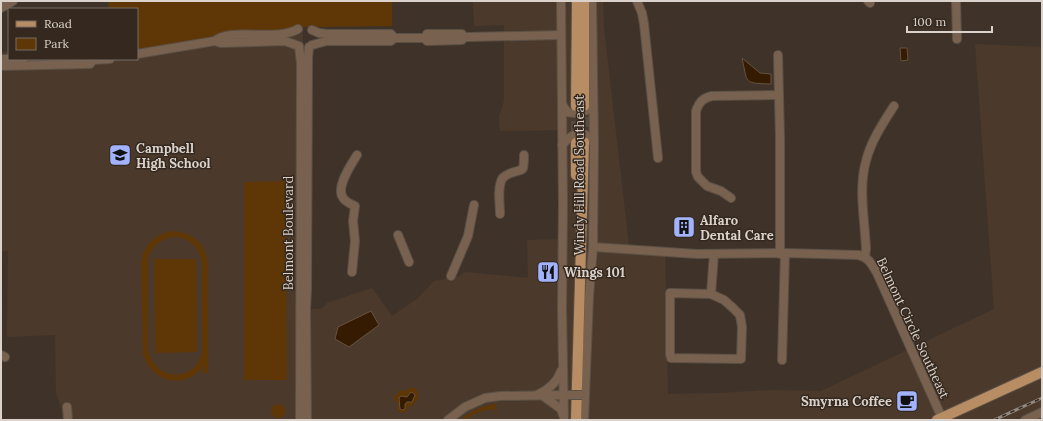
<svg xmlns="http://www.w3.org/2000/svg" width="1043" height="421" viewBox="0 0 1043 421" font-family="Lora,serif">
<style>
.built{fill:#4b3a2b}
.green{fill:#5f3707;fill-rule:evenodd}
.water{fill:#341b02;stroke:#66523e}
.lines{fill:none;stroke-linecap:round;stroke-linejoin:round}
.major-tunnel{stroke:#564b41;stroke-width:10;stroke-dasharray:10 5;stroke-linecap:butt}
.minor-casing{stroke:#5b5046;stroke-width:10}
.major-casing{stroke:#5b5046;stroke-width:12}
.minor{stroke:#78624f;stroke-width:8}
.major{stroke:#b88d64;stroke-width:10}
.rail-casing{stroke:#938981;stroke-width:3}
.rail{stroke:#35291f;stroke-width:1.5;stroke-dasharray:4.5;stroke-linecap:butt}
.minor-bridge-casing{stroke:#5b5046;stroke-width:10;stroke-linecap:butt}
.minor-bridge{stroke:#78624f;stroke-width:8}
.labels{text-anchor:middle;dominant-baseline:central;stroke-width:3;stroke-linejoin:round;paint-order:stroke}
.poi-label{font-size:13px;font-weight:bold;fill:#dad2cb;stroke:#35291f;text-anchor:start}
.street-label{font-size:13px;fill:#dad2cb;stroke:#35291f}
</style>
<rect width="100%" height="100%" fill="#3f3329"/>
<polygon class="built" points="108,1 392,1 392,26 303,27 302,309 321,309 327,303 372,288 392,316 417,299 434,281 460,276 465,272 528,278 527,240 567,239 566,130 500,131 499,116 504,101 504,25 474,26 473,1 603,1 604,28 629,246 665,249 668,394 717,393 774,390 821,391 994,309 975,44 1042,47 1042,420 65,420 56,392 55,335 7,337 8,251 1,251 1,52 9,52 9,59 137,59 137,9 109,9"/>
<g class="green">
<polygon points="108,1 392,1 392,26 303,27 183,47 137,48 137,9 109,9"/>
<polygon points="286,181 287,380 244,380 244,182"/>
<path d="M174 231C194 233 206 245 208 264V373H203V367C184 390 152 383 143 354L141 264C143 245 155 233 174 231ZM175 237C190 238 200 248 202 264V353C193 384 153 381 148 348V259C152 246 161 238 175 237Z"/>
<polygon points="154,259 196,259 197,352 155,353"/>
<path d="M410 388H415C422 395 417 405 408 407L407 410 404 413 400 412 397 410 398 404 394 400V397L400 390 405 391Z"/>
<path d="M496 404 497 414 495 413V409C483 410 476 412 467 419L468 420H462V419C472 410 482 406 496 404Z"/>
<circle cx="278" cy="411" r="7"/>
</g>
<g class="water">
<polygon points="900,48 907,48 908,60 901,61"/>
<path d="M742 58 760 73 771 74V84C743 83 748 84 742 58Z"/>
<polygon points="371,311 379,325 349,347 335,339 338,327"/>
<polygon points="411,392 413,393 415,395 412,402 407,402 405,404 405,409 402,410 400,409 399,398 401,396 407,397"/>
</g>
<g class="lines">
<g class="major-tunnel">
<polyline points="576,106 576,142"/>
<polyline points="584,142 584,106"/>
</g>
<g class="minor-casing">
<g id="minor">
<polyline points="561,1 563,205 562,309 564,420"/>
<polyline points="637,1 642,13 644,24 658,158"/>
<polyline points="868,1 870,3"/>
<polyline points="956,1 957,39"/>
<polyline points="1,8 13,1"/>
<polyline points="312,30 319,33 327,34 391,34 394,38"/>
<polyline points="427,38 427,34 462,34 464,37 470,37 561,35"/>
<path d="M215 41C230 27 276 42 298 29"/>
<polyline points="312,45 327,41 391,41 394,38 427,38 427,41 462,40 464,37"/>
<polyline points="299,46 301,64 300,420"/>
<polyline points="137,54 215,41 221,43 285,41 296,45"/>
<polyline points="778,55 780,138 780,254"/>
<polyline points="1,59 23,59"/>
<polyline points="1,66 90,64 93,60 110,59"/>
<path d="M562 104 567 112C577 114 587 114 593 104"/>
<path d="M562 145C573 133 583 126 594 144"/>
<path d="M731 198 721 191 707 186 698 177 696 172V111C699 102 703 98 712 96L778 95"/>
<path d="M500 214C500 203 497 189 502 179 507 171 522 172 523 168 524 164 524 159 524 155"/>
<polyline points="398,235 409,262"/>
<path d="M593 247 697 254 785 253 858 255C869 257 872 265 877 273L942 418"/>
<path d="M865 256 866 249C865 221 858 189 866 161 871 141 883 123 894 106"/>
<path d="M352 272 355 241 353 221 355 206C351 204 346 202 344 199 334 189 351 165 357 155"/>
<polyline points="451,276 468,236 474,205"/>
<polygon points="670,293 711,294 724,300 733,308 740,315 742,327 741,359 671,358 670,354"/>
<polyline points="711,294 714,254"/>
<polyline points="1,355 5,357"/>
<polyline points="782,360 785,253"/>
<path d="M537 395C548 390 557 383 561 371"/>
<polyline points="543,396 561,409 563,415"/>
<polyline points="67,407 68,420"/>
<polyline points="307,420 306,309 307,289 308,57 309,47"/>
<polyline points="448,420 465,407 485,398 500,396 567,395"/>
<polyline points="584,420 589,297 593,247 594,144 592,1"/>
<polyline points="1025,420 1042,412"/>
</g>
</g>
<g class="major-casing">
<g id="major">
<polyline points="584,1 584,106"/>
<polyline points="576,106 577,1"/>
<polyline points="576,143 576,175"/>
<polyline points="576,420 584,142"/>
<polyline points="937,420 1042,372"/>
</g>
</g>
<use href="#minor" class="minor"/>
<use href="#major" class="major"/>
<g class="rail-casing">
<polyline id="rail" points="994,420 1042,398"/>
</g>
<use href="#rail" class="rail"/>
<g class="minor-bridge-casing">
<polyline id="minor-bridge" points="569,395 582,395"/>
</g>
<use href="#minor-bridge" class="minor-bridge"/>
</g>
<defs>
<g id="school-square" transform="scale(1.15)"><rect x="-9" y="-9" width="18" height="18" rx="4" fill="#a2b2fd" stroke="#35291f"/><path d="M0-5L7-2L0 1L-7-2ZM-4 1L0 2.5L4 1V4Q0 6-4 4Z" fill="#111"/></g>
<g id="building-square" transform="scale(1.15)"><rect x="-9" y="-9" width="18" height="18" rx="4" fill="#a2b2fd" stroke="#35291f"/><path d="M-4-6H4V6H1V3H-1V6H-4ZM-2.5-4.3h1.7v1.8h-1.7ZM.8-4.3h1.7v1.8H.8ZM-2.5-1h1.7V.8h-1.7ZM.8-1h1.7V.8H.8Z" fill="#111"/></g>
<g id="restaurant-square" transform="scale(1.15)"><rect x="-9" y="-9" width="18" height="18" rx="4" fill="#a2b2fd" stroke="#35291f"/><path d="M-5-6h1v4h1v-4h1v4h1v-4h1v5L-1.5 .5V6h-2V.5L-5-1ZM5-6V6H3V1.5H1.5Q1.5-4 5-6Z" fill="#111"/></g>
<g id="cafe-square" transform="scale(1.15)"><rect x="-9" y="-9" width="18" height="18" rx="4" fill="#a2b2fd" stroke="#35291f"/><path d="M-5.5-4.5H6V0H3Q3 3.5 0 3.5H-2.5Q-5.5 3.5-5.5 0ZM3-3.2v2h1.7v-2ZM-6 4.5H4V6H-6Z" fill="#111"/></g>
</defs>
<g fill-rule="evenodd">
<use href="#school-square" x="120" y="155"/>
<use href="#building-square" x="684" y="227"/>
<use href="#restaurant-square" x="548" y="272"/>
<use href="#cafe-square" x="907" y="401"/>
</g>
<g class="labels">
<g class="poi-label">
<text x="136" y="148">Campbell<tspan x="136" dy="15">High School</tspan></text>
<text x="700" y="220">Alfaro<tspan x="700" dy="15">Dental Care</tspan></text>
<text x="564" y="272">Wings 101</text>
<text x="892" y="401" text-anchor="end">Smyrna Coffee</text>
</g>
<g class="street-label">
<text transform="translate(579 175) rotate(-90)">Windy Hill Road Southeast</text>
<text transform="translate(288 233) rotate(-90)">Belmont Boulevard</text>
<text transform="translate(913 328) rotate(65)">Belmont Circle Southeast</text>
</g>
</g>
<rect width="1043" height="421" fill="none" stroke="#dad2cb" stroke-width="4"/>
<rect x="8" y="8" width="130" height="52" fill="#35291f" stroke="#776d64"/>
<rect x="16" y="21" width="20" height="6" fill="#b88d64" stroke="#776d64"/>
<text x="44" y="28" font-size="12" fill="#dad2cb">Road</text>
<rect x="16" y="38" width="20" height="12" fill="#5f3707" stroke="#776d64"/>
<text x="44" y="48" font-size="12" fill="#dad2cb">Park</text>
<path d="M907 26v6h85v-6" fill="none" stroke="#dad2cb" stroke-width="2"/>
<text x="913" y="26" font-size="12" fill="#dad2cb" stroke="#35291f" stroke-width="3" paint-order="stroke">100 m</text>
</svg>
